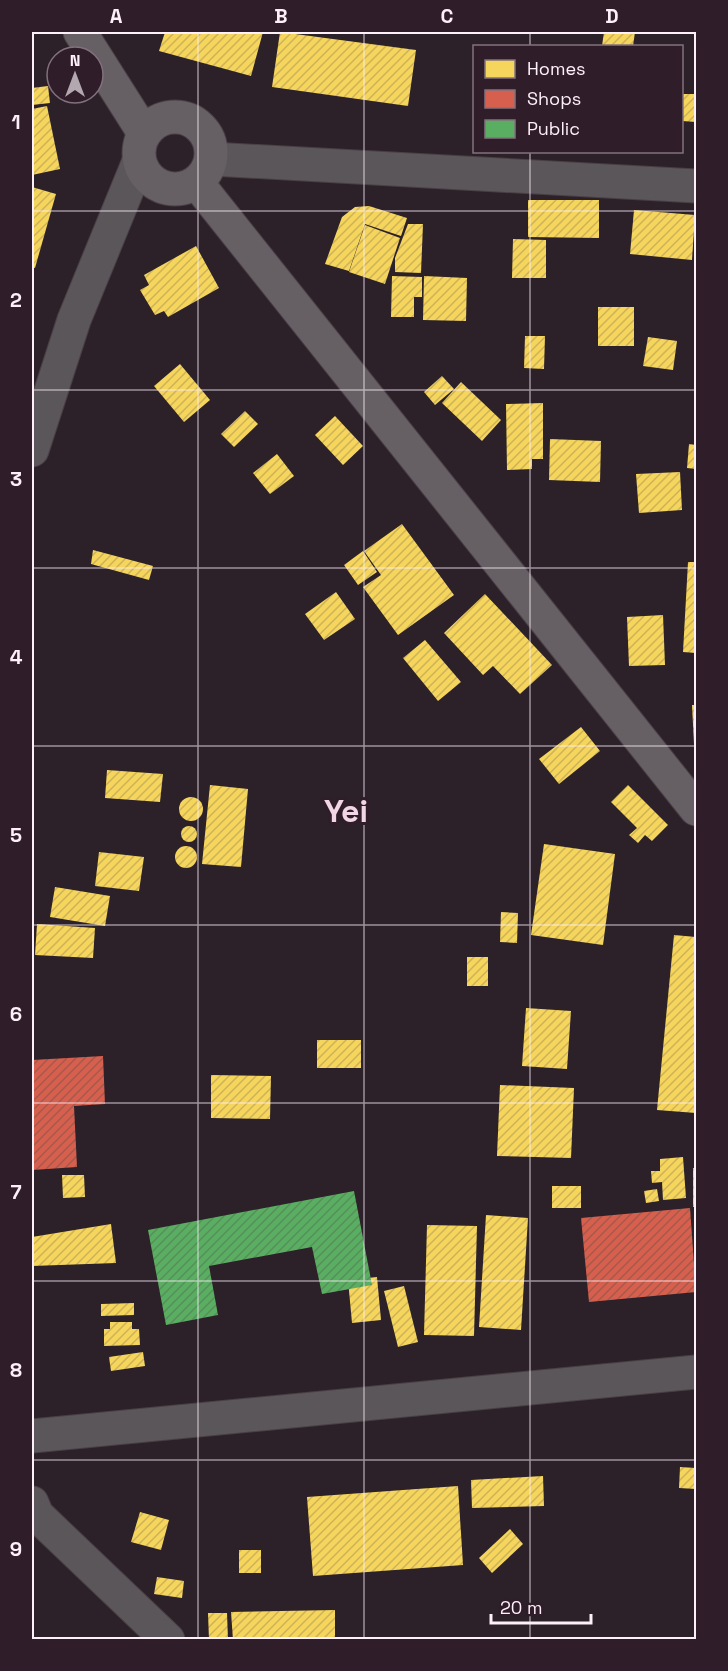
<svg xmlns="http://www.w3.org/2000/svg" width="728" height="1671" viewBox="0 0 728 1671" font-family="'Space Grotesk',sans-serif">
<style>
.homes{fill:url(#homes-hatch)}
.shops{fill:url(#shops-hatch)}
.public{fill:url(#public-hatch)}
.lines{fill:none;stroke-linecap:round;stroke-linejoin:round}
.minor-casing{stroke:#493f45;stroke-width:35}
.primary-casing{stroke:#493f45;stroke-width:35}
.minor{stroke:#5b5659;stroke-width:33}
.primary{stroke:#665f64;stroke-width:33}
.grid{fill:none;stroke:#fef0f9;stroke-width:1.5;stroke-opacity:0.55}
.labels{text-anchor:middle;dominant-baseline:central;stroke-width:6;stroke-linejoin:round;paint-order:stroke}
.town-label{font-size:32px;font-weight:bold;fill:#f1d6e6;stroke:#301d2a}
.neatline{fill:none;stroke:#fef0f9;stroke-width:2}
.grid-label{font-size:20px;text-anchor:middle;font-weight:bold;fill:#fef0f9}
</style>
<defs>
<pattern id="homes-hatch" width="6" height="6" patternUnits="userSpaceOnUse" patternTransform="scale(1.5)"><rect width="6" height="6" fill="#f6d55c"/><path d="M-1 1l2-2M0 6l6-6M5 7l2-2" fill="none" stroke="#ccb258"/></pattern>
<pattern id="shops-hatch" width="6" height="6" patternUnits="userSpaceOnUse" patternTransform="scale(1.5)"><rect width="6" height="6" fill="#d6604d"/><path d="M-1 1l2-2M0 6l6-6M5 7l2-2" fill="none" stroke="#a6584c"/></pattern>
<pattern id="public-hatch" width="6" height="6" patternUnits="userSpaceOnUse" patternTransform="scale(1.5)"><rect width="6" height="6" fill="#5aae61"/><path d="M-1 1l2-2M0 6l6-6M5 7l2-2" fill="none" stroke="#568f5a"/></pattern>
</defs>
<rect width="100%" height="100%" fill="#2c2129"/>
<g class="homes">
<polygon points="165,32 263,32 251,76 159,51"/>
<polygon points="280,32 416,50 408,106 272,87"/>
<polygon points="604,32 635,32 633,46 602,46"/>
<polygon points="48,86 50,103 32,105 32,88"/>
<polygon points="682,94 696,94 696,122 682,121"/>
<polygon points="47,106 60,169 32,175 32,109"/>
<polygon points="32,187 56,194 35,268 32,267"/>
<polygon points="528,200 599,200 599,238 528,237"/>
<polygon points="369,206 407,218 401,236 365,224 349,271 325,264 342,217 355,207"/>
<polygon points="634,210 695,215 692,260 630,254"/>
<polygon points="408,224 423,224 421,273 395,272 395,258"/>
<polygon points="365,225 400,238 385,284 349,272"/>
<polygon points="513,239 546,240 546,278 512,278"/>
<polygon points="196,246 219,288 168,317 164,311 155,315 140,290 149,285 144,275"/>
<polygon points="392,276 422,277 422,297 414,297 414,317 391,317"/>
<polygon points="424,276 467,278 466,321 423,320"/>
<rect x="598" y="307" width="36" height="39"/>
<polygon points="525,336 545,336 544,369 524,368"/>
<polygon points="648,337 677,341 673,370 643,366"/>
<polygon points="180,364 210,400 184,422 154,386"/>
<polygon points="442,376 454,389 435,405 424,392"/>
<polygon points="461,382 501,420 482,441 442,403"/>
<polygon points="543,403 543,459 532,459 532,469 507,470 506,404"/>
<polygon points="245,411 258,424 234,447 221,434"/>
<polygon points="335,416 363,446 343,465 315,435"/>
<polygon points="550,439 601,441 600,482 549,480"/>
<polygon points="689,444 696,445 696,469 687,468"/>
<polygon points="277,454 294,476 270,494 253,473"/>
<polygon points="680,472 682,510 639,513 636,474"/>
<polygon points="402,524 454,595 398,635 363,587 381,575 364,551"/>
<polygon points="93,550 153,566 149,580 91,564"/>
<polygon points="363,551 377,572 358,585 344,565"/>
<polygon points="688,562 696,562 696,653 683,652"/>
<polygon points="336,592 355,619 324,640 305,614"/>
<polygon points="485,594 552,665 520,694 493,666 483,675 444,633"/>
<polygon points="663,615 665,665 629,666 627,617"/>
<polygon points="425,640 461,682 438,701 403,658"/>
<polygon points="692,705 696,705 696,744 694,744"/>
<polygon points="581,727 600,751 559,784 539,759"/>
<polygon points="107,770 163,774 160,802 105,798"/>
<polygon points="210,785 248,789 241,867 202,864"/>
<polygon points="628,785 668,825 652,841 645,835 638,843 629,835 637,828 611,802"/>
<circle cx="191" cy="809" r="12"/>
<circle cx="189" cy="834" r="8"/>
<polygon points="544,844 615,854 603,945 531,935"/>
<circle cx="186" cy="857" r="11"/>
<polygon points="99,852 144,857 139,891 95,886"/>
<polygon points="55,887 110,896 105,926 50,917"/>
<polygon points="501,912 518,913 517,943 500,942"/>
<polygon points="37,924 95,928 93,958 35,955"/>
<polygon points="674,935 696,937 696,1113 657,1110"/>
<rect x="467" y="957" width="21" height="29"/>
<polygon points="526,1008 571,1011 567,1069 522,1066"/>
<rect x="317" y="1040" width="44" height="28"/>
<polygon points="211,1075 271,1076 270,1119 211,1118"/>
<polygon points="500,1085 574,1088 571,1158 497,1156"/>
<rect x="694" y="1134" width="2" height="28"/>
<polygon points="683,1157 686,1198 663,1200 662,1182 652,1183 651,1171 660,1171 660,1159"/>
<rect x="693" y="1168" width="3" height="39"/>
<polygon points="62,1175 84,1175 85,1197 63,1198"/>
<rect x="552" y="1186" width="29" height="22"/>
<polygon points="657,1189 659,1201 646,1203 644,1191"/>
<polygon points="486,1215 528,1218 521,1330 479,1327"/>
<polygon points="111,1224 116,1263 32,1266 32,1237"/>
<polygon points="427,1225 477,1226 474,1336 424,1335"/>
<polygon points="377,1277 381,1320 352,1323 348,1280"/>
<polygon points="404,1286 418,1342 398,1347 384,1291"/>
<polygon points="134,1303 134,1315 101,1316 101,1304"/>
<polygon points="110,1322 132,1322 132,1329 139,1329 140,1345 104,1346 104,1329 110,1329"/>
<polygon points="143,1352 145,1366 111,1371 109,1357"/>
<polygon points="680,1467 696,1468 696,1489 679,1488"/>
<polygon points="543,1476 544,1506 472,1508 471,1480"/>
<polygon points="458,1486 463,1565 313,1576 307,1497"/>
<polygon points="140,1512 169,1520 161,1550 131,1542"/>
<polygon points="510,1529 523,1544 492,1573 479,1558"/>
<rect x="239" y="1550" width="22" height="23"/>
<polygon points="157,1577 184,1581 182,1598 154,1594"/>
<polygon points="335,1610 335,1640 233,1640 231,1612"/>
<polygon points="208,1613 227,1613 228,1640 209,1640"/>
</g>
<g class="shops">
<polygon points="103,1056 105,1104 74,1106 77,1167 32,1170 32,1060"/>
<polygon points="690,1208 696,1292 589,1302 581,1218"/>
</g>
<polygon class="public" points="354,1191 372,1285 322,1294 312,1247 209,1266 218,1315 166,1325 148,1230"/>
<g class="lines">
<g class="minor-casing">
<g id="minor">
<polyline points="212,159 696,186"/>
<polyline points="32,450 74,320 139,161"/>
<polyline points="32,1436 696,1372"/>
<polyline points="32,1503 37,1515 168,1640"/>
</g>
</g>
<g class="primary-casing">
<g id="primary">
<polyline points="80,32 144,133"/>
<circle cx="175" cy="153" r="36"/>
<polyline points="197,183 696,809"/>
</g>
</g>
<use href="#minor" class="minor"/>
<use href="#primary" class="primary"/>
</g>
<path class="grid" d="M198 32V1640M364 32V1640M530 32V46M530 152V1640M32 211H696M32 390H696M32 568H696M32 746H696M32 925H696M32 1103H696M32 1281H696M32 1460H696"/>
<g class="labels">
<g class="town-label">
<text x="346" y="811">Yei</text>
</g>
</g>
<rect width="728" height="1671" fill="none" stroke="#301d2a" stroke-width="66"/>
<rect x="473" y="45" width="210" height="108" fill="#301d2a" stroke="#82717d" stroke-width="1.5"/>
<rect x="485" y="60" width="30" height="18" fill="#f6d55c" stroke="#82717d" stroke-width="1.5"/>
<text x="527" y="75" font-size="18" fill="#fef0f9">Homes</text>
<rect x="485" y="90" width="30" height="18" fill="#d6604d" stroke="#82717d" stroke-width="1.5"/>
<text x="527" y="105" font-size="18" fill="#fef0f9">Shops</text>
<rect x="485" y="120" width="30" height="18" fill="#5aae61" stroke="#82717d" stroke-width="1.5"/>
<text x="527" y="135" font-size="18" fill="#fef0f9">Public</text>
<g transform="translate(75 75)"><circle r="28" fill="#301d2a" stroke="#82717d" stroke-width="1.5"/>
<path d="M0-4.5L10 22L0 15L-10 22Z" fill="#b4a8b0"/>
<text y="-9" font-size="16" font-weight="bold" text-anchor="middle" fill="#fef0f9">N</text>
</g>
<path d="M491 1614v9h100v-9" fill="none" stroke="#fef0f9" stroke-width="3"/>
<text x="500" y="1614" font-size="18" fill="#fef0f9" stroke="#301d2a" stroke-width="4.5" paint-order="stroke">20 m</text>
<rect x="33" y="33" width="662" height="1605" class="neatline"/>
<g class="grid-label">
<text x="116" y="23">A</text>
<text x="281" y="23">B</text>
<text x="447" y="23">C</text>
<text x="612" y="23">D</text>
<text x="16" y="129">1</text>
<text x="16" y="307">2</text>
<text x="16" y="486">3</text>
<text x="16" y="664">4</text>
<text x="16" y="842">5</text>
<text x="16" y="1021">6</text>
<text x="16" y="1199">7</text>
<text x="16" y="1377">8</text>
<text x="16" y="1556">9</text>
</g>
</svg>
